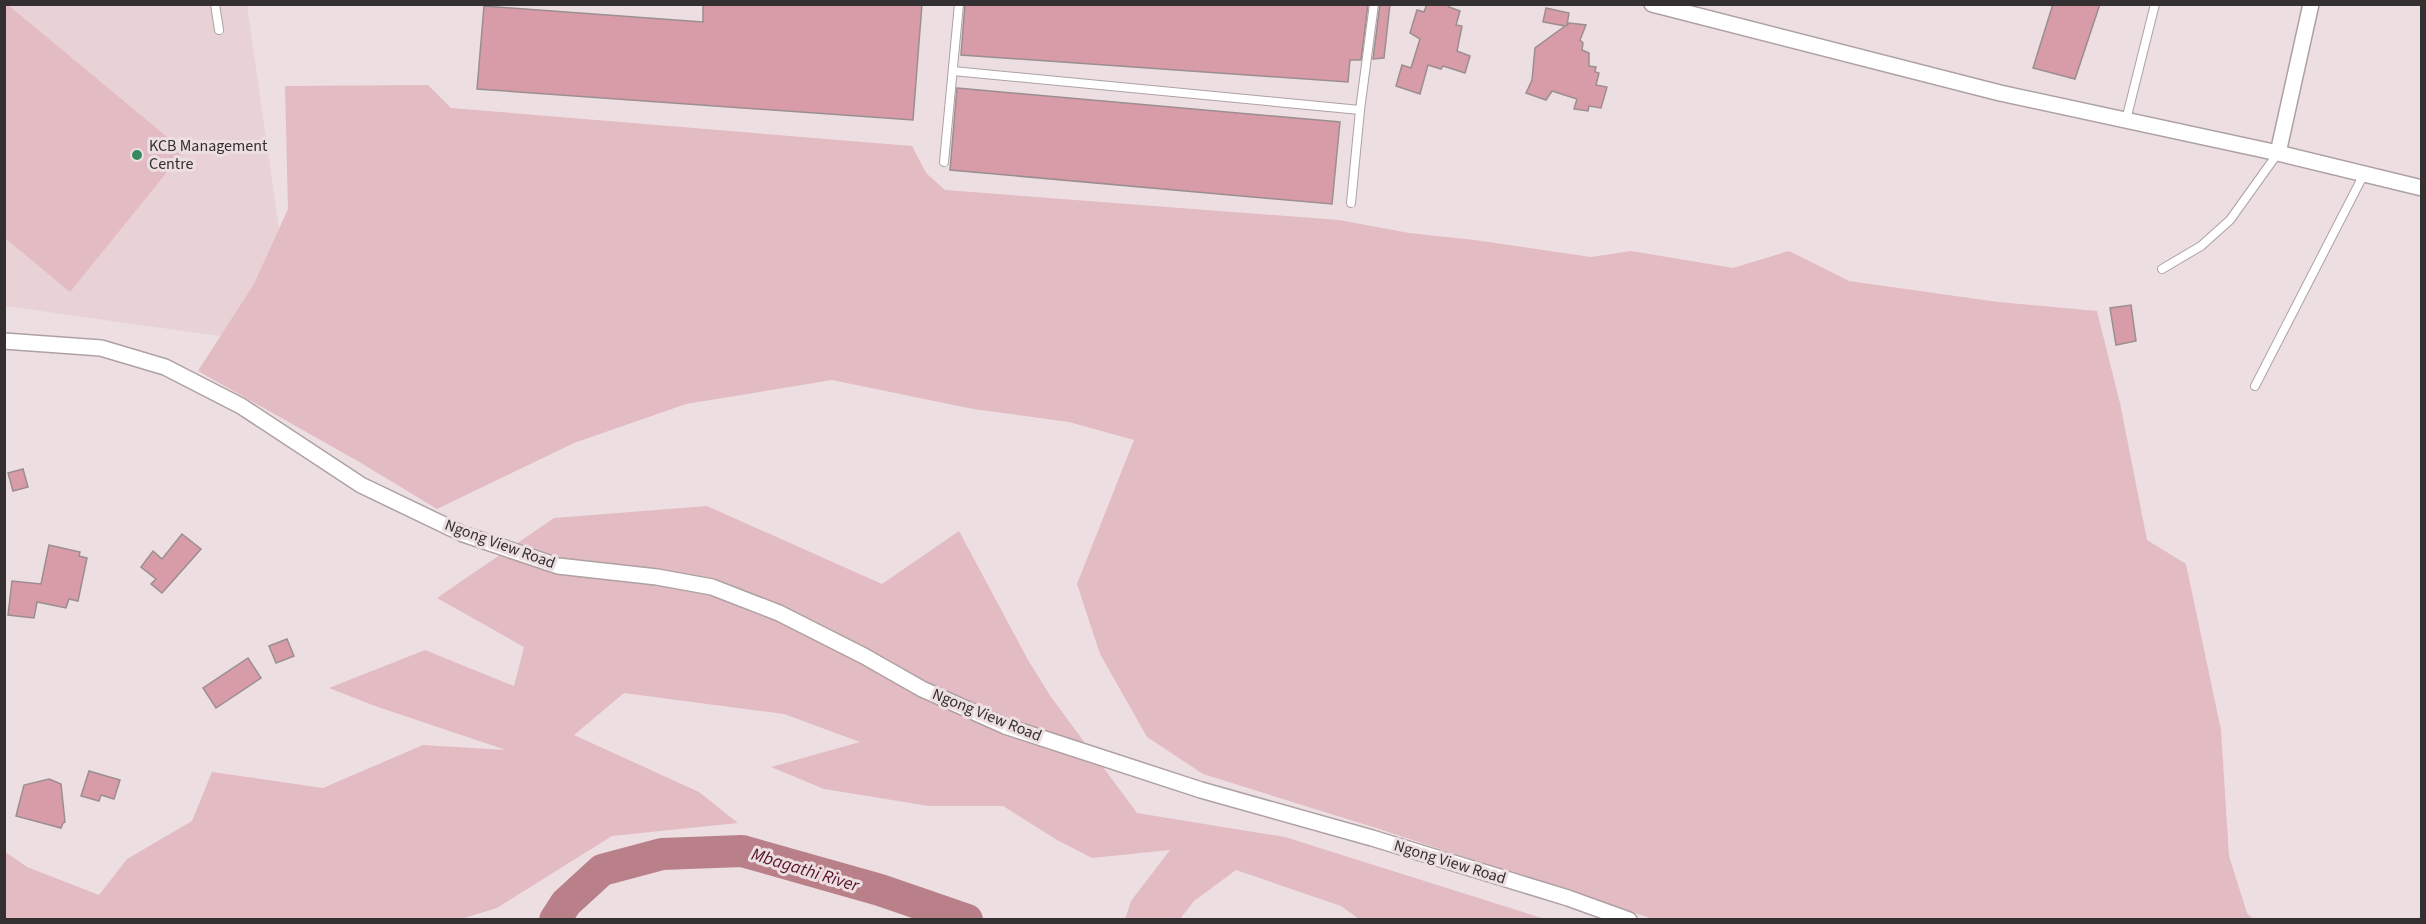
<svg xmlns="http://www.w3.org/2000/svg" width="2426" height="924" viewBox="0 0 2426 924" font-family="'Source Sans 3',sans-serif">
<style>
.built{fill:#e8d2d6}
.green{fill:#e3bbc2}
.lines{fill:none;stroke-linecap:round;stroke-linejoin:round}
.river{stroke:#b9808a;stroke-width:32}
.building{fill:#d79ca7;stroke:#9b8e90;stroke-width:1.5}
.service-casing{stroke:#aea1a3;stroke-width:10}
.minor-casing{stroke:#aea1a3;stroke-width:18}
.service{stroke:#fff;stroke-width:8}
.minor{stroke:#fff;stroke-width:15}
.poi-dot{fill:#368a5d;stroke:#eddfe1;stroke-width:2}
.labels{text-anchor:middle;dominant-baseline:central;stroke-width:6;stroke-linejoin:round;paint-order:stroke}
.poi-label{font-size:16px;fill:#342f30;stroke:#eddfe1;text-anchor:start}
.street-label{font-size:16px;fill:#342f30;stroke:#eddfe1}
.water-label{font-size:18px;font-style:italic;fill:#591329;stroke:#eddfe1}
</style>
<rect width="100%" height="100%" fill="#eddfe1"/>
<polygon class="built" points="5,5 247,5 296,347 5,306"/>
<g class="green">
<polygon points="4,5 8,5 184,151 70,292 5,238"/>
<polygon points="428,85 451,108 912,146 926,173 945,190 1339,220 1409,233 1475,240 1591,257 1631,251 1733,268 1789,251 1849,281 1998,302 2097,311 2120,403 2147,540 2186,564 2221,730 2229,856 2247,913 2253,919 1653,919 1376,828 1203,774 1147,737 1100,654 1077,584 1134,440 1069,422 973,409 832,380 686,404 574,443 437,509 361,463 198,371 254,284 288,209 285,86"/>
<polygon points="707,506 882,584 959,531 1028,660 1051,697 1137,813 1285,837 1545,919 1359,919 1341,906 1236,870 1194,901 1180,919 1125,919 1131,901 1170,850 1092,858 1057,840 1003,806 929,806 824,789 771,767 860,742 784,714 624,693 574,735 699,792 738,823 612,836 497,908 461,919 5,919 4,851 27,867 99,895 127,859 192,821 212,772 323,788 423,745 506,750 375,706 329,688 425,650 514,686 524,647 437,598 554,518"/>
</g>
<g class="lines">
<polyline class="river" points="555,920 566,903 602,870 662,854 742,851 880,890 967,920"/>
</g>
<g class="building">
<polygon points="703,4 922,4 913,120 477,89 484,6 703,22"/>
<polygon points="965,4 1368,4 1361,60 1350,60 1348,82 961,55"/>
<polygon points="1380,4 1390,4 1384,58 1373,59"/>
<polygon points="1427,4 1449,4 1449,7 1460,11 1456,25 1462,26 1457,51 1470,56 1465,73 1443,66 1441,69 1428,65 1420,94 1396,86 1402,65 1411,68 1420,39 1410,33 1417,10 1424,12"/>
<polygon points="2053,4 2100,4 2075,79 2033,68"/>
<polygon points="1546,8 1569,13 1567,25 1569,23 1586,25 1580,40 1583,43 1582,50 1589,53 1589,66 1596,67 1595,72 1599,73 1596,85 1607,87 1601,108 1589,106 1588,111 1574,109 1577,99 1552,91 1546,100 1526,93 1532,80 1535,48 1565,26 1543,22"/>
<polygon points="957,88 1340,122 1332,204 950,170"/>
<polygon points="2131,305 2136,341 2116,345 2110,308"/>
<polygon points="23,469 28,487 13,491 8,473"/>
<polygon points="182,534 201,549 162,593 151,584 156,579 141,567 153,551 162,559"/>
<polygon points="49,545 80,552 79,556 87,558 78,601 69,599 66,608 37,602 34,618 8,615 12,581 41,584"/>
<polygon points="287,639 294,656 276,663 269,646"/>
<polygon points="248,658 261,678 216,708 203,688"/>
<polygon points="89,771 120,780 114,799 101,795 99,801 81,796"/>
<polygon points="49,779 61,784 65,822 63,823 61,828 16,816 24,785"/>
</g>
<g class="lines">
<g class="service-casing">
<g id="service">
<polyline points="215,4 219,30"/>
<polyline points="953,71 1360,110"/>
<polyline points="2126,120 2155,4"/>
<polyline points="944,162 959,4"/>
<polyline points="1351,203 1360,110 1374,4"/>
<polyline points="2162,269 2201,246 2230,220 2278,153"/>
<polyline points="2255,386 2364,174"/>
</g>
</g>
<g class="minor-casing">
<g id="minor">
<polyline points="1652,4 2000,93 2278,153 2422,188"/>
<polyline points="2278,153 2311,4"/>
<polyline points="4,341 101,348 165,367 241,406 361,485 463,534 558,566 657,577 712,587 779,613 864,656 922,689 1005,726 1201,790 1372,838 1568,898 1629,920"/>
</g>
</g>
<use href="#service" class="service"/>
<use href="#minor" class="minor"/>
</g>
<circle class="poi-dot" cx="137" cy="155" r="6"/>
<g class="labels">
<g class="poi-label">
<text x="149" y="146">KCB Management<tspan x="149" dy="18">Centre</tspan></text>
</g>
<g class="street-label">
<text transform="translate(500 544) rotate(20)">Ngong View Road</text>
<text transform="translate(987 715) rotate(22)">Ngong View Road</text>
<text transform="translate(1450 862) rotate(17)">Ngong View Road</text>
</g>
<g class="water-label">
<text transform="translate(805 870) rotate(17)">Mbagathi River</text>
</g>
</g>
<rect width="2426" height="924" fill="none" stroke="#342f30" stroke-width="12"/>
</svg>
